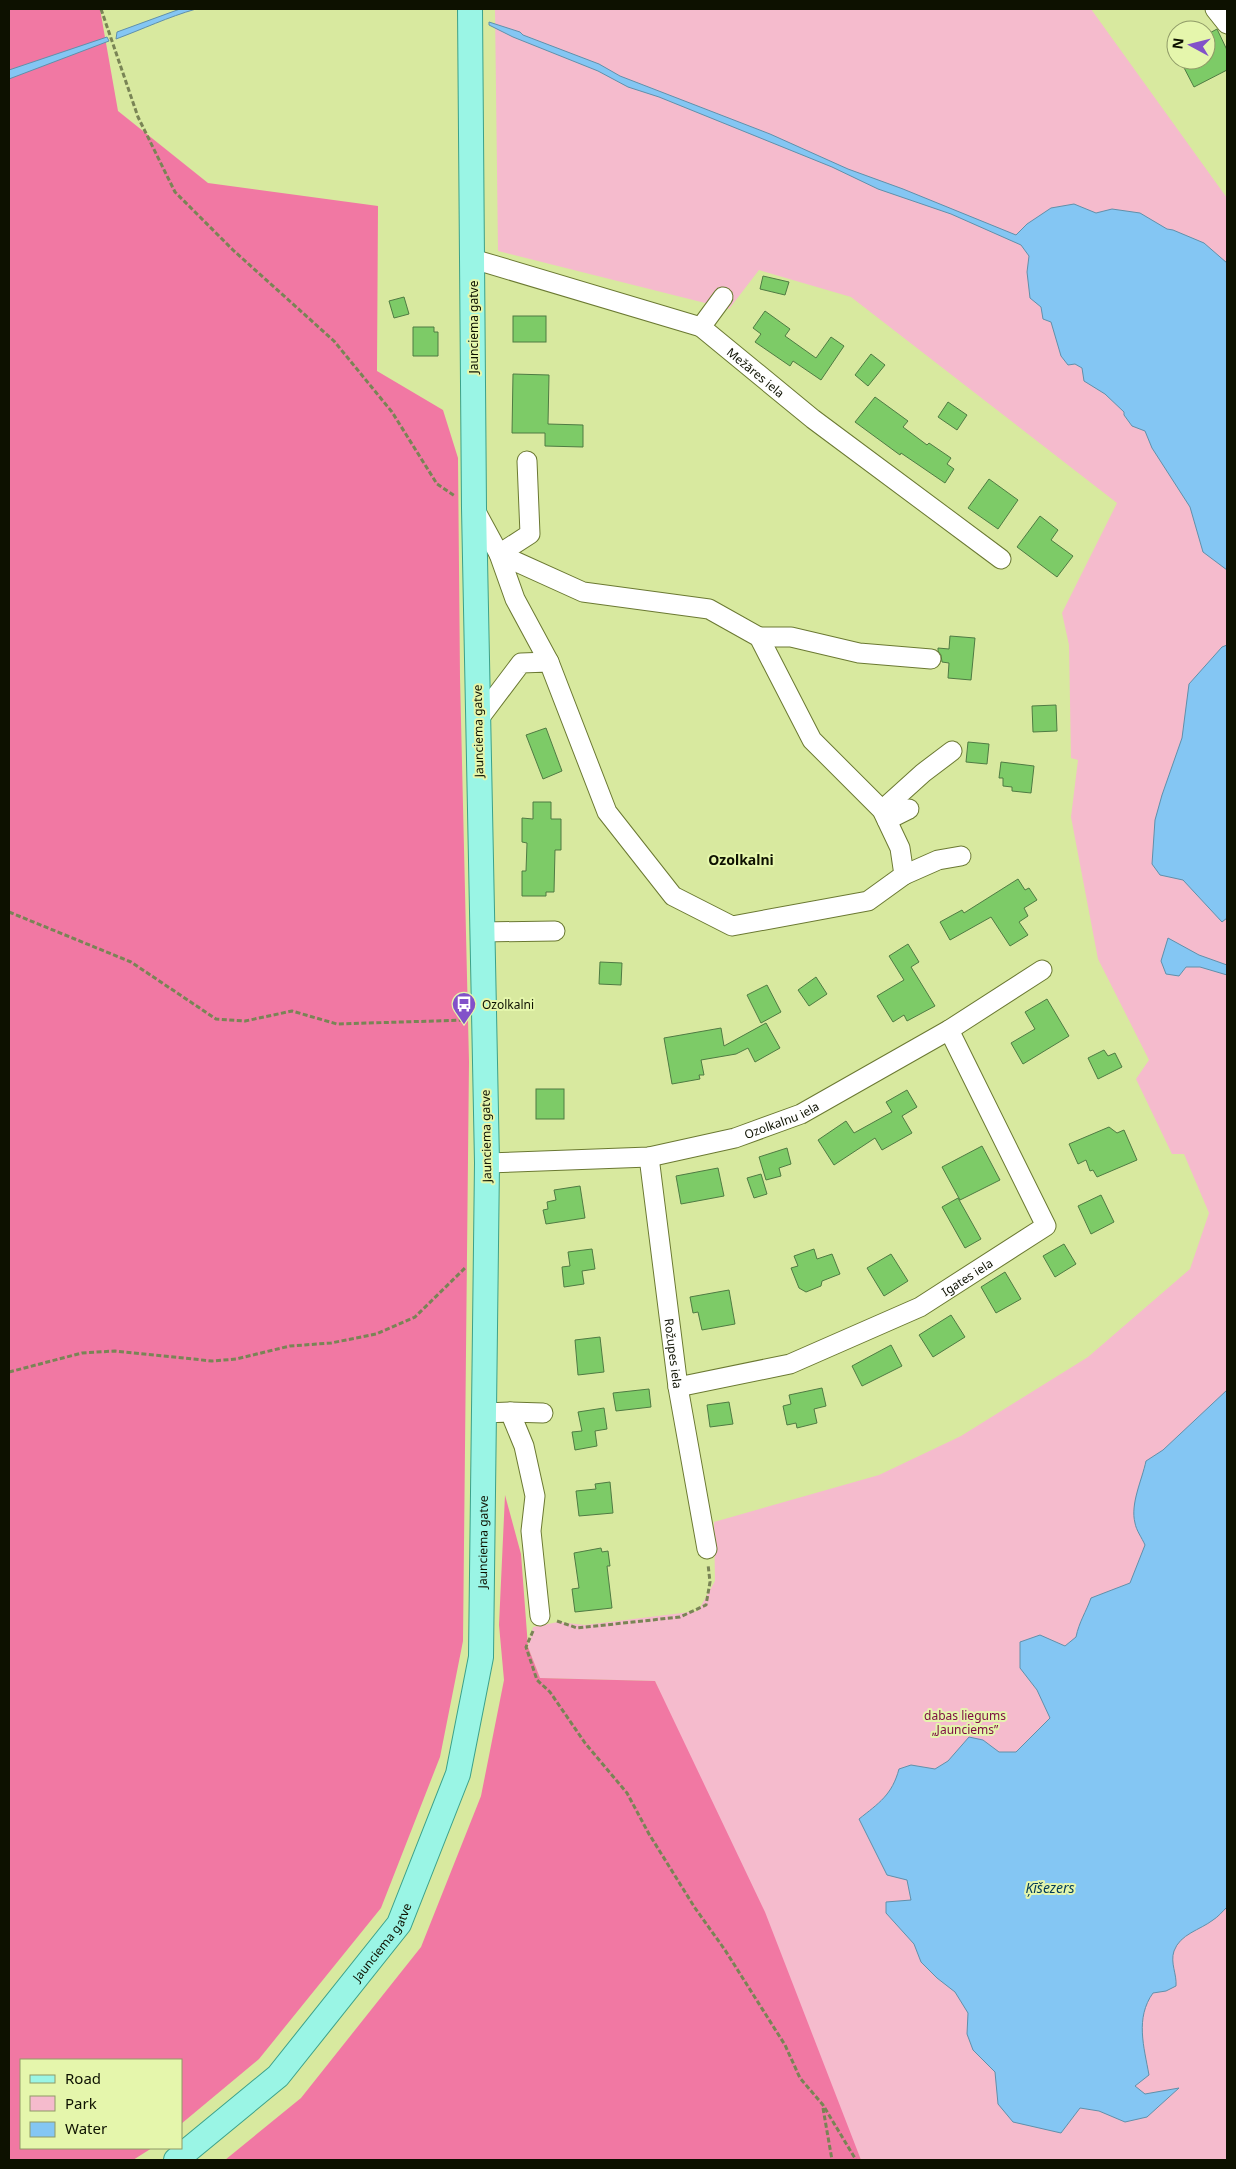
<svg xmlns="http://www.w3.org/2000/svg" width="1236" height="2169" viewBox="0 0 1236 2169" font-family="'Noto Sans',sans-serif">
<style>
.green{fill:#f5bbcd}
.forest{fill:#f178a3}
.water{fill:#84c6f3;stroke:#6090aa}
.building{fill:#7dcb67;stroke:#4f7b43}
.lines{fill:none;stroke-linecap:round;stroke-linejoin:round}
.minor-casing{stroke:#6b7932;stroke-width:21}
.major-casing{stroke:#3ca18a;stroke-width:26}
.path{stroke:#798455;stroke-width:3;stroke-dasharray:5 2.5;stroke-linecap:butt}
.minor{stroke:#fff;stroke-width:19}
.major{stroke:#9af5e5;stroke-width:24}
.labels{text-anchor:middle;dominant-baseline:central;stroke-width:4;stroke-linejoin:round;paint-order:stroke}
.street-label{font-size:12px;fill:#0d1100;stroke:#e5f6ac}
.poi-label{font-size:12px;fill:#0d1100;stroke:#e5f6ac;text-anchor:start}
.park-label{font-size:12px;fill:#7c0c42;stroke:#e5f6ac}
.neighbourhood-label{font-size:14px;font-weight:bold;fill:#0d1100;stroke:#e5f6ac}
.water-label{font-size:14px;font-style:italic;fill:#003957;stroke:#e5f6ac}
</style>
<rect width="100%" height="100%" fill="#d8e99f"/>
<polygon class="green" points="495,9 1091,9 1227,198 1227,2160 861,2160 655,1681 540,1678 528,1647 533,1627 558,1622 585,1625 698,1611 715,1581 714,1522 879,1475 961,1436 1088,1357 1190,1269 1209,1213 1184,1154 1172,1154 1136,1079 1149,1060 1098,959 1071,817 1078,760 1071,758 1069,645 1062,613 1117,503 851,297 759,270 729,309 498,251"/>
<g class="forest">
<polygon points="9,9 100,9 118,111 208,183 378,206 377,371 443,410 458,458 460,677 469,1062 463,1641 440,1757 381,1908 259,2059 181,2124 181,2060 21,2060 21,2148 152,2148 133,2160 9,2160"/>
<polygon points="505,1495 521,1554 528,1647 540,1678 655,1681 765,1912 861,2160 225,2160 301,2098 421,1947 481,1796 504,1680 499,1625"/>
</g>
<g class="water">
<path d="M180 9H196C168 17 143 29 116 39L117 32Z"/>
<polygon points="489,22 520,32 523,35 599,64 620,76 770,134 848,169 903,189 1016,235 1027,224 1051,208 1074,204 1096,213 1112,209 1140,213 1167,229 1173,230 1204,243 1227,263 1227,570 1203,552 1190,507 1152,448 1145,431 1132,426 1124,415 1124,412 1105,394 1084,381 1082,368 1075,364 1068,365 1061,356 1051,322 1043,319 1041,307 1030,298 1027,272 1029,256 1021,245 951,214 878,189 832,167 659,97 628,87 598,71 513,37 489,25"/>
<polygon points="107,37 109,41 9,79 9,70"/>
<polygon points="1227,645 1227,918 1222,922 1183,880 1160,875 1152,864 1155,820 1162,795 1182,738 1189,684 1222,647"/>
<polygon points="1168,938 1199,955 1227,965 1227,975 1200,967 1186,967 1179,976 1166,974 1161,961"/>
<path d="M1227 1390V1907C1223 1911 1218 1917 1213 1920 1200 1930 1180 1934 1174 1951 1170 1963 1177 1974 1176 1986L1166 1991 1153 1993C1135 2018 1144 2047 1149 2075L1135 2086 1145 2094 1179 2088 1147 2117 1125 2122 1099 2111 1080 2108 1061 2133 1013 2122 998 2104 995 2072 973 2050 967 2034 968 2013 955 1992 937 1978 921 1962 914 1944 886 1913V1902L911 1900 907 1880 887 1875 859 1819C879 1803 892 1795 899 1769L911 1765 935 1769 948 1761 969 1737 983 1740 999 1752H1016L1050 1718 1037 1690 1020 1668V1642L1040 1635 1065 1646 1076 1637C1079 1622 1086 1612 1091 1598L1130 1583 1145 1545C1142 1538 1136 1530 1135 1523 1130 1504 1142 1480 1146 1461L1163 1450Z"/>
</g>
<g class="building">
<polygon points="1217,29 1227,50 1227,70 1194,87 1180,60 1206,60 1206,35"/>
<polygon points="763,276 789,282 785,295 760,289"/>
<polygon points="404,297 409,314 394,318 389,301"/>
<polygon points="765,311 790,329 785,336 816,358 831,337 844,346 821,380 793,361 790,366 755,342 761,334 753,328"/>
<rect x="513" y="316" width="33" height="26"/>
<polygon points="413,327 434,327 434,332 438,332 438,356 413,356"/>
<polygon points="871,354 885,365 868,386 855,375"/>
<polygon points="513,374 549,375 548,424 583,425 583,447 545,446 545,433 512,433"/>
<polygon points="875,397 908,421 903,427 927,445 929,443 951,458 947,464 954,469 945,483 901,453 900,455 855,422"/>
<polygon points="948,402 967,415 957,430 938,417"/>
<polygon points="989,479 1018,500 998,529 968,508"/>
<polygon points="1040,516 1058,530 1051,540 1073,556 1057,577 1017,547"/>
<polygon points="950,636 975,638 971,680 948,678 949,663 942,662 941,655 938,651 938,648 949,649"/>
<polygon points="1056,705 1057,731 1033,732 1032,706"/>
<polygon points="546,728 562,771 543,779 526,735"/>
<polygon points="968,742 989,744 987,764 966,762"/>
<polygon points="1001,762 1034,766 1031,793 1012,791 1012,787 1003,786 1003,778 999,778"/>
<polygon points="533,802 551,802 551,819 561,819 561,850 555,850 554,892 546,892 546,896 522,896 522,871 526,871 527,843 522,842 522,818 533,819"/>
<polygon points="1018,879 1025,890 1029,888 1037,900 1024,908 1028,916 1019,922 1028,935 1010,946 991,917 950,940 940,922 962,910 964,913"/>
<polygon points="908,944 919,962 911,967 935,1006 907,1021 904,1015 893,1022 877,996 904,980 889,956"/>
<polygon points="600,962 622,963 621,985 599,984"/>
<polygon points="816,977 827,994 809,1006 798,990"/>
<polygon points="767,985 781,1012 761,1023 747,995"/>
<polygon points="1047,999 1069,1036 1023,1064 1011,1043 1035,1029 1025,1012"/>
<polygon points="766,1023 780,1048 755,1062 748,1048 736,1054 701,1060 704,1075 699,1075 700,1079 672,1084 664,1038 721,1028 724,1046"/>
<polygon points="1104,1050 1108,1056 1115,1053 1122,1067 1098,1079 1088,1058"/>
<rect x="536" y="1089" width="28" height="30"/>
<polygon points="907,1090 917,1107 902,1116 912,1133 882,1150 875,1138 834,1165 818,1140 846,1121 854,1133 892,1112 886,1102"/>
<polygon points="1109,1127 1117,1133 1124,1130 1137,1160 1097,1177 1093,1170 1090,1171 1086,1160 1078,1164 1069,1144"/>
<polygon points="982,1146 1000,1180 960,1200 942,1167"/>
<polygon points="787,1148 791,1164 779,1168 781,1176 766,1180 759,1157"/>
<polygon points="718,1168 724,1196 681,1204 676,1176"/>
<polygon points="761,1174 767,1194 754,1198 747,1178"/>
<polygon points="580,1186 585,1218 546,1224 543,1210 548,1209 547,1202 556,1200 554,1190"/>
<polygon points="1101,1195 1114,1222 1091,1234 1078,1206"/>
<polygon points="958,1198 981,1239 965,1248 942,1207"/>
<polygon points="1064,1244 1076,1264 1055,1277 1043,1256"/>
<polygon points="592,1249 595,1269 582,1271 584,1284 564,1287 562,1267 570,1266 568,1252"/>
<polygon points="814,1249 817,1259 832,1254 840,1274 822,1281 821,1286 806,1292 799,1288 791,1268 798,1266 794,1256"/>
<polygon points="891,1254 908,1281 884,1296 867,1268"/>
<polygon points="1005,1272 1021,1299 996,1313 981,1287"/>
<polygon points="729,1290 735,1324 702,1330 698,1312 693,1313 690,1297"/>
<polygon points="951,1315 965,1337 933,1357 919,1335"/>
<polygon points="600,1337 604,1372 578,1375 575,1340"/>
<polygon points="891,1345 902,1366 862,1386 852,1366"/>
<polygon points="822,1388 826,1406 814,1409 817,1423 797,1428 796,1423 787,1425 783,1406 791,1404 789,1395"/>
<polygon points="649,1389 651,1407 616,1411 613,1393"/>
<polygon points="729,1402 733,1424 710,1427 707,1405"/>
<polygon points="604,1408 607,1429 595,1431 597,1446 575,1450 572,1432 582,1431 578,1412"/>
<polygon points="610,1482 613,1513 579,1516 576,1491 596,1489 595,1484"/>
<polygon points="601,1548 602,1552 608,1551 610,1566 607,1566 612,1608 575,1612 572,1589 579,1588 574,1553"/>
</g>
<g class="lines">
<g class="minor-casing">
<g id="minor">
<polyline points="1215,9 1227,24"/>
<path id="s1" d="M473 259 701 327 813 419 1001 559"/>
<polyline points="701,327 723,297"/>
<polyline points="527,461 530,534 499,554 515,599 549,662"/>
<polyline points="474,508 499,554 583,592 709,609 759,637 812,740 882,810 900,848 904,875 868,901 732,926 673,896 607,812 549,662 521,663 478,720"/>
<polyline points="759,637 791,637 859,653 931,659"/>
<polyline points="882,810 923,773 952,751"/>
<polyline points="887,820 909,809"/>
<polyline points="904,875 938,860 961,856"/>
<polyline points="482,932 555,931"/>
<path id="s2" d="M649 1157 678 1387 707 1549"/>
<path id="s3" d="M487 1163 649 1157 735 1138 801 1114 949 1030 1042 970"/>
<path id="s4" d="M678 1387 790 1364 920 1307 1046 1226 949 1030"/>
<polyline points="510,1412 543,1413"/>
<polyline points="484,1413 510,1412 524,1446 535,1496 531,1531 540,1616"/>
</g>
</g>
<g class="major-casing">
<g id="major">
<path id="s5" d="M176 2160 278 2076 399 1924 458 1774 481 1657 487 1163 474 508 470 9"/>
</g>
</g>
<g class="path">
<polyline points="101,9 138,117 175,192 233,250 334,341 392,412 437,484 455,496"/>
<polyline points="9,912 131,962 216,1019 245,1021 292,1011 337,1024 466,1020"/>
<polyline points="9,1372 82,1353 115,1351 212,1361 236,1359 290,1346 331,1343 376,1334 415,1317 466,1267"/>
<polyline points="557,1621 577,1628 680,1617 706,1605 710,1582 708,1564"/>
<polyline points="533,1631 526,1647 537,1680 550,1692 585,1743 627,1793 649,1834 695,1908 725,1950 785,2045 800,2078 823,2105 856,2160"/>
<polyline points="823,2108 832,2160"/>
</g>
<use href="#minor" class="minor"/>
<use href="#major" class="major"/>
</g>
<defs>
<g id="bus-pin" transform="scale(1.25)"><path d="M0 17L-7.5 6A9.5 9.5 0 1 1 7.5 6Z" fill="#8251c9" stroke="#e5f6ac"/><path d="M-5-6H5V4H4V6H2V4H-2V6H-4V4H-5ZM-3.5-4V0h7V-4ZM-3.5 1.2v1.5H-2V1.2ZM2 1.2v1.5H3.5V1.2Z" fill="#fff"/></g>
</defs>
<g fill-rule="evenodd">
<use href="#bus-pin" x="464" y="1004"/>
</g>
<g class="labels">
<g class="street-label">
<text transform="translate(473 327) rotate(-90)">Jaunciema gatve</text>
<text stroke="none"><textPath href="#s1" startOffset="309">Mežāres iela</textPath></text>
<text transform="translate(478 731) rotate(-91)">Jaunciema gatve</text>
<text stroke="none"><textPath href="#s3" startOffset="300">Ozolkalnu iela</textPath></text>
<text transform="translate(486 1136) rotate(-91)">Jaunciema gatve</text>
<text stroke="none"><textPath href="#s4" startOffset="312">Igates iela</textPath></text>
<text stroke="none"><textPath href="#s2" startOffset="198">Rožupes iela</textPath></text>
<text stroke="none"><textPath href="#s5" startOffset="722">Jaunciema gatve</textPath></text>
<text stroke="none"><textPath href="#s5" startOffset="302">Jaunciema gatve</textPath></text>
</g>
<g class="poi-label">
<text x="482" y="1004">Ozolkalni</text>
</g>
<g class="park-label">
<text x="965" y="1715">dabas liegums<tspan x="965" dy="14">„Jaunciems”</tspan></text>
</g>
<g class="neighbourhood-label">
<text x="741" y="859">Ozolkalni</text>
</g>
<g class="water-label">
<text x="1050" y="1887">Ķīšezers</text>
</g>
</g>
<rect width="1236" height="2169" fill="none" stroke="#0d1100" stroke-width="20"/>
<rect x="20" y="2059" width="162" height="90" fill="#e5f6ac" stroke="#8f9a67"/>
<rect x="30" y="2075" width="25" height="8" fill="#9af5e5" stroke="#8f9a67"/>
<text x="65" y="2084" font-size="15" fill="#0d1100">Road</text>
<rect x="30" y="2096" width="25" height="15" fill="#f5bbcd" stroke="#8f9a67"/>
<text x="65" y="2109" font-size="15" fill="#0d1100">Park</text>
<rect x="30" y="2122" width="25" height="15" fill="#84c6f3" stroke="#8f9a67"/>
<text x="65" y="2134" font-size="15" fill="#0d1100">Water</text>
<g transform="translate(1191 45) rotate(277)"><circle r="24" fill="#e5f6ac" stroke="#8f9a67"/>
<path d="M0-4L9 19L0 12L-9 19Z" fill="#8251c9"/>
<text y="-8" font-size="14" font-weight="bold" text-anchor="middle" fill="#0d1100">N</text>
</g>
</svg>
